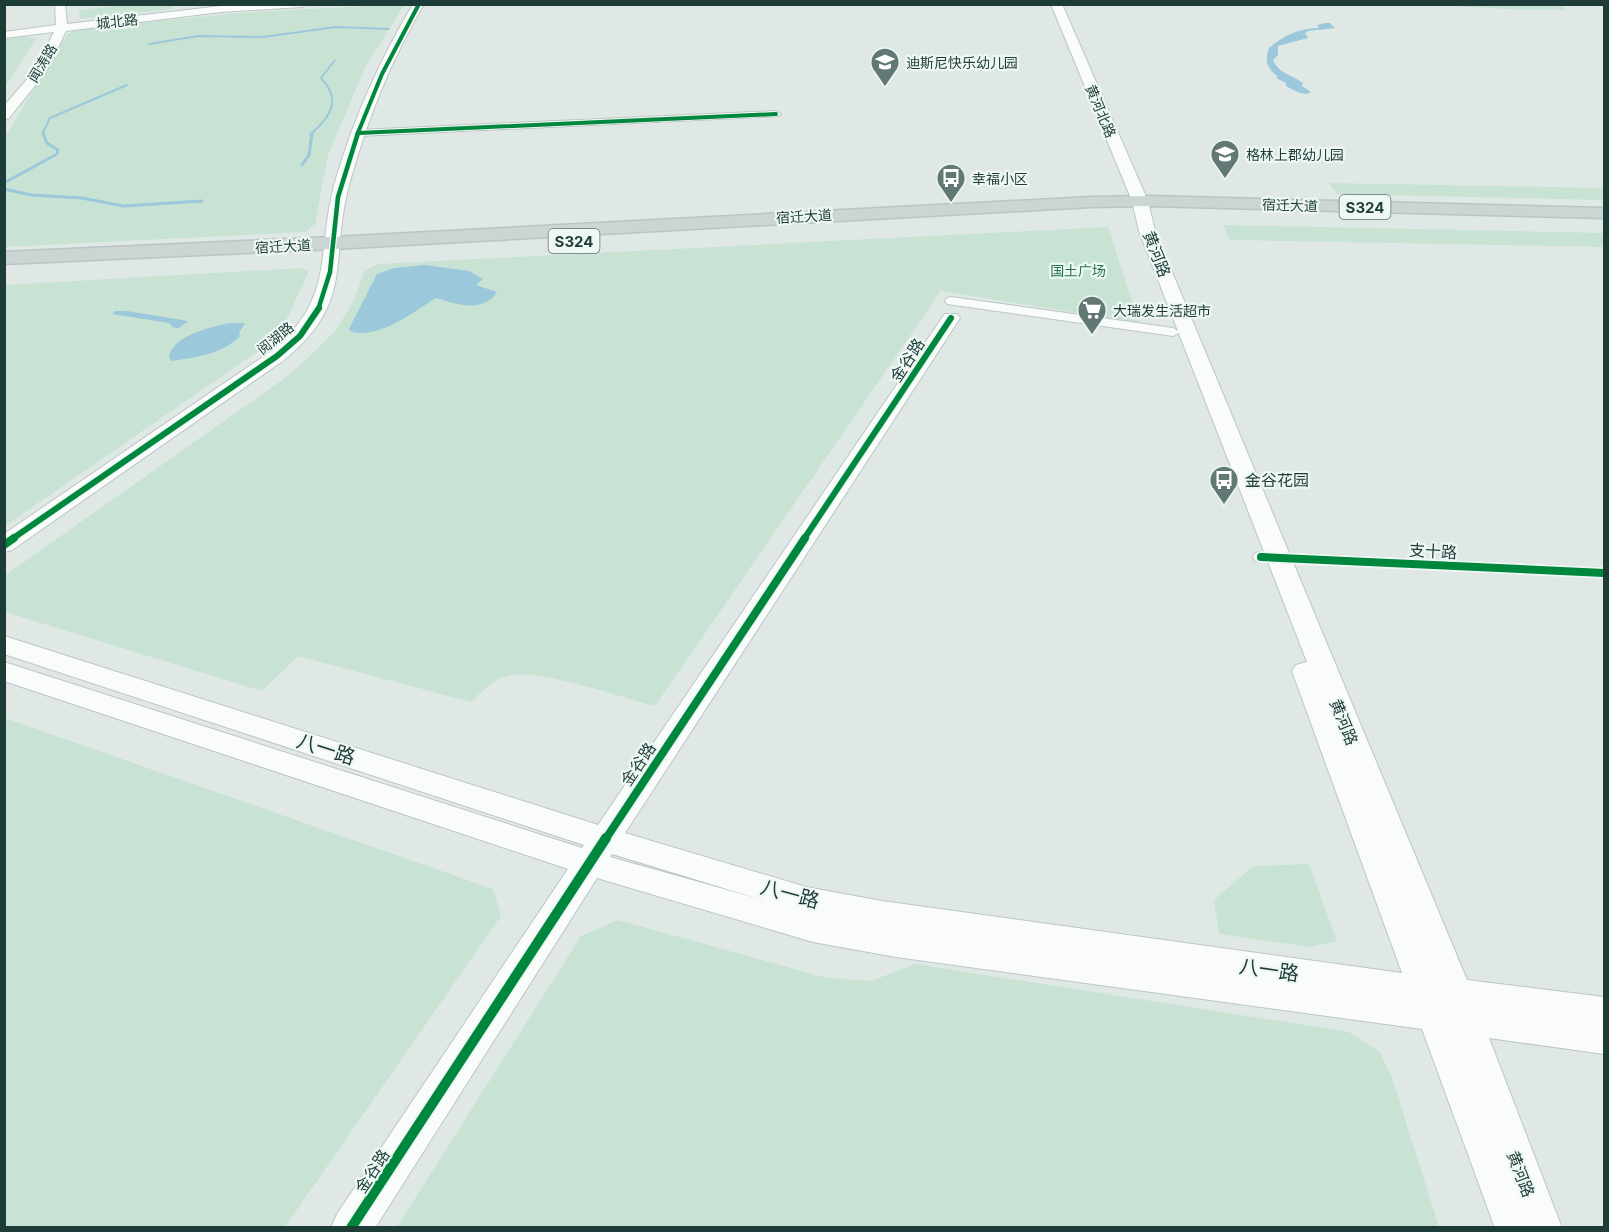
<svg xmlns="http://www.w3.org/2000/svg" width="1609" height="1232" viewBox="0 0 1609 1232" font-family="Inter,'Noto Sans SC',sans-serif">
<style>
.green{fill:#c8e3d4}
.water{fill:#9cc8db}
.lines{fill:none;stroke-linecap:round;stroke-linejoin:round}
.stream-far1{stroke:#9cc8db;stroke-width:2}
.stream{stroke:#9cc8db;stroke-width:3}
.street-casing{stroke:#bdc5c3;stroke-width:2}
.secondary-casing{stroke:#bcc6c3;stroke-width:2}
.primary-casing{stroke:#bac5c3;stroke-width:3}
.street{fill:#fafcfb;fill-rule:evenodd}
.secondary{fill:#fafcfb;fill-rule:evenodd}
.primary{fill:#cbd5d4;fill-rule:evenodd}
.cycleway-far4-casing{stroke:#eef7f4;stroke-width:5}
.cycleway-far3-casing{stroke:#eef7f4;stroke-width:7}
.cycleway-far2-casing{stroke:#eef7f4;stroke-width:9}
.cycleway-far1-casing{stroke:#eef7f4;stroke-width:12}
.cycleway-casing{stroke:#eef7f4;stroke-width:14}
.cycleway-far4{stroke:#00873e;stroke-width:4}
.cycleway-far3{stroke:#00873e;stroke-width:4.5}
.cycleway-far2{stroke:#00873e;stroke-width:6}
.cycleway-far1{stroke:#00873e;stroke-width:8}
.cycleway{stroke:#00873e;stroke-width:10}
.labels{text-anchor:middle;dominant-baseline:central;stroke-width:4.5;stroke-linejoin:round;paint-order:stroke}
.far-street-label{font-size:14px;fill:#1d3c38;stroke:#eef7f4}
.far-poi-label{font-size:14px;fill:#1d3c38;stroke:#eef7f4;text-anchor:start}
.far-park-label{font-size:14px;fill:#247650;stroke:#eef7f4}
.shield{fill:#eef7f4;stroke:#5c7470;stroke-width:1.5}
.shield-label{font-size:15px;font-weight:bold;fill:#1d3c38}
.street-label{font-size:16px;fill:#1d3c38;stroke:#eef7f4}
.poi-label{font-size:16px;fill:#1d3c38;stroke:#eef7f4;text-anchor:start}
.near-street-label{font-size:20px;fill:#1d3c38;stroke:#eef7f4}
</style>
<rect width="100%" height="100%" fill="#e0e8e6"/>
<g class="green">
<polygon points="134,4 172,5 173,9 80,19 79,10"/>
<polygon points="1559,4 1567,10 1524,10 1433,5"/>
<polygon points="384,5 404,5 365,68 328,155 315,224 305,232 5,247 5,137 66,36 73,30 238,13"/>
<polygon points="24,36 36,39 5,87 5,39"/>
<polygon points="1329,183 1604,188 1604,200 1337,194"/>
<polygon points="1223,225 1604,233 1604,247 1230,240"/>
<path d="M1108 227 1139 323 941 291 655 706C621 697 544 670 512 675 495 677 483 691 471 702L298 656 262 691 5 612 4 576 285 378 309 357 336 330 353 302 365 270 378 264Z"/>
<polygon points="301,268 309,271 285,323 260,350 5,526 4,285"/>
<polygon points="5,718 493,889 501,916 285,1227 5,1227"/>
<polygon points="1309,864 1337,941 1311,947 1219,934 1214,900 1253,866"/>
<polygon points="618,920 827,978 871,981 915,964 1349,1032 1380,1052 1392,1078 1439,1227 397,1227 581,936"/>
</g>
<g class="water">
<path d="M1325 23H1330L1335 28 1308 31 1305 33 1308 38 1278 46V55L1273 60C1278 73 1292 75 1303 83L1302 86 1311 92C1304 97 1294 90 1286 86V83L1276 78 1278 77C1267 68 1264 62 1269 48 1284 35 1300 28 1319 28L1317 25Z"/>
<path d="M425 265 469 271 483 279 476 285 497 292C483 314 456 304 436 298 412 313 381 338 352 332L349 329 377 274 394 268Z"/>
<polygon points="115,311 127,311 188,321 179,328 174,328 169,323 112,314"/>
<path d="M230 323H245L239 333 240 336C223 354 194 358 171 361L169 358C171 335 212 327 230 323Z"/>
</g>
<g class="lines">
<g class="stream-far1">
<polyline points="149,44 198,36 263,37 336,27 389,29"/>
<polyline points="44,135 43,132 50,118 127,85"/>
<path d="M310 135C329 118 343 101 321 78L335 60"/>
</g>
<g class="stream">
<polyline points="302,165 309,155 312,133"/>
<polyline points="4,183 57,154 58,150 47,143 43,133"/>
<polyline points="4,189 31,195 82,198 123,206 202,201"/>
</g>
<g class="street-casing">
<g id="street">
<polygon points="776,111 781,114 779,116 359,136 354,133 359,130"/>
<polygon points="951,297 1173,328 1180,332 1173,336 947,304 945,301 947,298"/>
<polygon points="1261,552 1604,568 1604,578 1255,561 1253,557 1255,553"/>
</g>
</g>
<g class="secondary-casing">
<g id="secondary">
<polygon points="55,4 65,4 67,24 221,6 307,4 302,7 221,12 66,31 46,72 9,118 4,119 4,106 34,71 54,32 4,38 4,32 56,25"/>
<path d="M413 4H424C391 60 367 120 350 182 328 259 357 300 284 360L12 550 4 552V534L270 352C339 297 314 249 337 175 355 115 381 58 413 4Z"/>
<path d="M1051 4H1062L1148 201 1155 231 1467 980 1604 997V1054L1489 1038 1562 1228H1495L1422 1029 896 957 813 942 597 878 375 1228H331L337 1214 568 869 4 681V662L582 848 584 845 4 654V636L598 825 942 318 945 314H957L960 318 625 833 806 887 882 901 1402 973 1292 671 1296 665 1307 662 1139 231 1132 201ZM612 854 763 900 610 857Z"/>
</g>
</g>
<g class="primary-casing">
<polygon id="primary" points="1151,196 1604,208 1604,218 1151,206 1091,207 333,249 4,264 4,252 333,237 1091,197"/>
</g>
<use href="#street" class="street"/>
<use href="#secondary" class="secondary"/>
<use href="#primary" class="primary"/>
<g class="cycleway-far4-casing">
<g id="cycleway-far4">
<polyline points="359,133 776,114"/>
<polyline points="357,135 382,74 419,4"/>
</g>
</g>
<g class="cycleway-far3-casing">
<polyline id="cycleway-far3" points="318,310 330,272 338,197 358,133"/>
</g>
<g class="cycleway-far2-casing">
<g id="cycleway-far2">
<polyline points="12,539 277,356 300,336 319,308"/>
<polyline points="804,539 951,318"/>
</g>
</g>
<g class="cycleway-far1-casing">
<g id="cycleway-far1">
<polyline points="4,545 14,538"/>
<polyline points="1261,557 1604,573"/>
<polyline points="605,840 805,538"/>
</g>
</g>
<g class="cycleway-casing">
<polyline id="cycleway" points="351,1228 606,838"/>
</g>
<use href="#cycleway-far4" class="cycleway-far4"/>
<use href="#cycleway-far3" class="cycleway-far3"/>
<use href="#cycleway-far2" class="cycleway-far2"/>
<use href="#cycleway-far1" class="cycleway-far1"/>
<use href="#cycleway" class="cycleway"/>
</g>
<defs>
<g id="school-pin" transform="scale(1.5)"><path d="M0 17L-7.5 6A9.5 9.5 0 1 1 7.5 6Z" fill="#617875" stroke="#eef7f4"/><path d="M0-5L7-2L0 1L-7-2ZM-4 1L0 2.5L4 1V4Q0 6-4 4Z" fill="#fff"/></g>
<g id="bus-pin" transform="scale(1.5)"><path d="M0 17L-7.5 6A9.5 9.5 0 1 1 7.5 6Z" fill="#617875" stroke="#eef7f4"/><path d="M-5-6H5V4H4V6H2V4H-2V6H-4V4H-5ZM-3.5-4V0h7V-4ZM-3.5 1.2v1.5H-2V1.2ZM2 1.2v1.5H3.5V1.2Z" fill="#fff"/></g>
<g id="supermarket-pin" transform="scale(1.5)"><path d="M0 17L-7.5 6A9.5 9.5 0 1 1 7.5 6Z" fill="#617875" stroke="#eef7f4"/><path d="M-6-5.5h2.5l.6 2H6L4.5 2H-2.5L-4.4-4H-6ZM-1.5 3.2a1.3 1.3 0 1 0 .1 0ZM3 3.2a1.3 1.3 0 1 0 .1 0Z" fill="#fff"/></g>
</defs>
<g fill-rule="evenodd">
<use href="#school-pin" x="885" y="62"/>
<use href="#school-pin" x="1225" y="154"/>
<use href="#bus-pin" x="951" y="178"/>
<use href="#supermarket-pin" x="1092" y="310"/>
<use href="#bus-pin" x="1224" y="480"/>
</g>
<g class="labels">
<g class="far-street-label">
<text transform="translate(117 21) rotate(-6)">城北路</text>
<text transform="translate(42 63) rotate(-59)">闻涛路</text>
<text transform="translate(1101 111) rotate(67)">黄河北路</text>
<text transform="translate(1290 205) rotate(2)">宿迁大道</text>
<text transform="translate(804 216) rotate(-3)">宿迁大道</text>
<text transform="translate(283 246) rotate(-3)">宿迁大道</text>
<text transform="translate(275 338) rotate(-39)">阅湖路</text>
</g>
<g class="far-poi-label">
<text x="906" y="62">迪斯尼快乐幼儿园</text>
<text x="1246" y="154">格林上郡幼儿园</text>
<text x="972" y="178">幸福小区</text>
<text x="1113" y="310">大瑞发生活超市</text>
</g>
<g class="far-park-label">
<text x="1078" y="270">国土广场</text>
</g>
<g class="shield">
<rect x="1339.5" y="195" width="51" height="24" rx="4.5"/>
<rect x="548.5" y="229" width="51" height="24" rx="4.5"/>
</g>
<g class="shield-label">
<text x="1365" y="207">S324</text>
<text x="574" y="241">S324</text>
</g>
<g class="street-label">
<text transform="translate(1157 254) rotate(69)">黄河路</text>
<text transform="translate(907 360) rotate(-57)">金谷路</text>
<text transform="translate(1433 551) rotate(3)">支十路</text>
<text transform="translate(1344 722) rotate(68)">黄河路</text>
<text transform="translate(638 764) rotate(-56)">金谷路</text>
<text transform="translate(372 1171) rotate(-57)">金谷路</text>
<text transform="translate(1521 1174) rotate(69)">黄河路</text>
</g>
<g class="poi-label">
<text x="1245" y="480">金谷花园</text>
</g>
<g class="near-street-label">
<text transform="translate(326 749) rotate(18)">八一路</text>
<text transform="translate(790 894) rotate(15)">八一路</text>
<text transform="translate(1269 970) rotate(8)">八一路</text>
</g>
</g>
<rect width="1609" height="1232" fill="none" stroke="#1d3c38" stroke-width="12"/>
</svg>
